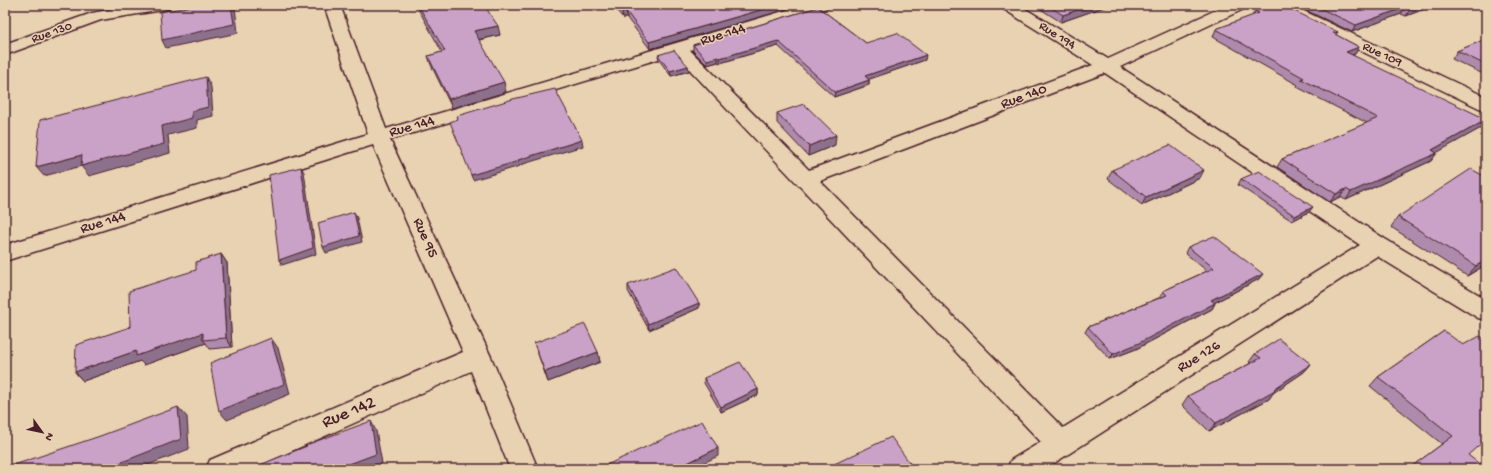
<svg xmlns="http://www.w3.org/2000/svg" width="1491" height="474" viewBox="0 0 1491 474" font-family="'Gochi Hand',sans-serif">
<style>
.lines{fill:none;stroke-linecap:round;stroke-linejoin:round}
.street-casing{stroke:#4a1f2b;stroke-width:3}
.street{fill:#e8d2b1;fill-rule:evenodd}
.wall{fill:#ae8bac;stroke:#4a1f2b}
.shaded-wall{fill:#8d718c;stroke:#4a1f2b}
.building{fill:#caa2c8;stroke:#4a1f2b}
.labels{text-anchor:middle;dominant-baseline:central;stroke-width:3;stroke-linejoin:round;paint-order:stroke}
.far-street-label{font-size:13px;fill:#4a1f2b;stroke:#e8d2b1}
.street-label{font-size:15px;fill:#4a1f2b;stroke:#e8d2b1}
.near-street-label{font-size:18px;fill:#4a1f2b;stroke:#e8d2b1}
</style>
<rect width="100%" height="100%" fill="#e8d2b1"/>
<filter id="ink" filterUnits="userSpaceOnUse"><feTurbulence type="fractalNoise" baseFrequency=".025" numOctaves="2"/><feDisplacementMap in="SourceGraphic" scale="8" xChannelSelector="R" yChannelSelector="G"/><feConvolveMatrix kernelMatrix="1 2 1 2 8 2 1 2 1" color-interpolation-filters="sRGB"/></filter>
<g filter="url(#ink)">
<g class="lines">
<g class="street-casing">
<g id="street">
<polygon points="135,5 171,5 169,8 163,10 101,20 5,55 5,44 92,13"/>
<path d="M324 5H340L386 129 804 5H829L827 8 690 50 809 170 1093 65 1002 8 1000 5H1019L1108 59 1227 5H1248L1246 8 1120 67 1385 239 1486 299V320L1478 318 1377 256 1045 469H1007L1011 460 1041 442 675 54 390 140 491 357 538 469H510L471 371 251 469H206L210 460 463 352 373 145 5 261V245L368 134ZM1105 73 1360 245 1063 428 820 181Z"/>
<polygon points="1270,5 1291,5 1486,97 1486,110 1479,108 1272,8"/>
</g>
</g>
<use href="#street" class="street"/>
</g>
<g class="wall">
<polygon points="416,5 484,5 500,35 479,40 506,92 452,108 431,65 428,56 442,52"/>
<polygon points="612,5 801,5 650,49 627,18 623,18"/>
<polygon points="1034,5 1110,5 1061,22"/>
<polygon points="1295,5 1435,5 1406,16 1401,14 1352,32"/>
<polygon points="818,7 866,43 925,60 869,79 869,85 834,97 778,46 720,63 718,62 707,65 693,51 693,45"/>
<polygon points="1255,11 1338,32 1336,35 1359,47 1355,54 1352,55 1481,128 1436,152 1437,153 1431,161 1346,200 1340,197 1330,202 1277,167 1282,159 1367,123 1297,87 1298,85 1213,37 1216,29 1252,16"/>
<polygon points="1486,39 1486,73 1483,74 1452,59 1457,51"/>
<polygon points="658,55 688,66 689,71 671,76 659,60"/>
<polygon points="777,113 835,145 808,156 777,123"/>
<polygon points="1112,170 1200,178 1142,205 1108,179"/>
<polygon points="1486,177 1486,269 1485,269 1482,267 1467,276 1391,227 1398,217"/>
<polygon points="1241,179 1309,212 1292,221 1238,185"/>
<polygon points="1188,247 1259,279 1214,303 1215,303 1212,309 1136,349 1110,359 1085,332 1088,327 1161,297 1160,297 1163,291 1207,271 1185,253"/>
<polygon points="221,254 227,263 232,347 210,349 206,343 144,365 140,361 83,381 75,372 196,270"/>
<polygon points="628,285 699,303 699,308 649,330 628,291"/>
<polygon points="1444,331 1468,455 1415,464 1442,444 1370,386 1378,377"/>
<polygon points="534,343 598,352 600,362 548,382"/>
<polygon points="1255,354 1311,364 1304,372 1273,393 1269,399 1209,431 1182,405 1188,396 1251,363 1249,362"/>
<polygon points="704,378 758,389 758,395 721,412 704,383"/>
</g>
<g class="shaded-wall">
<polygon points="231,5 234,5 235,7 238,33 166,48 162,40"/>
<polygon points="778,5 801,5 650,49 649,42"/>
<polygon points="1092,5 1110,5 1061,22 1063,15"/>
<polygon points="1420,5 1435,5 1406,16 1410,9"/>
<polygon points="1406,7 1401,14 1352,32 1356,25"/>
<polygon points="626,11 627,18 623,18 622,12"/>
<polygon points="498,26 500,35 476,40 474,31"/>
<polygon points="778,41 778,46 720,63 720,58"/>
<polygon points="1359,47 1355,54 1341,60 1346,52"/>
<polygon points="926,55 925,60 864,81 865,76"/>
<polygon points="718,57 718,62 707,65 707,60"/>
<polygon points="688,66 689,71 671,76 670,71"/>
<polygon points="206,77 211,87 213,116 197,120 197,128 168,135 170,153 89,176 81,166 192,111"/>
<polygon points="869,80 869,85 834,97 835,92"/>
<polygon points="504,82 506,92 452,108 449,99"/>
<polygon points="1486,120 1481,128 1429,157 1437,153 1431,161 1346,200 1351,192 1432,150"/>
<polygon points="836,135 835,145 808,156 809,146"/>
<polygon points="582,140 583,146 520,165 520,166 473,180 471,175 518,160"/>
<polygon points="82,155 89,164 44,176 36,167"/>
<polygon points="301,167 304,172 316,254 282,265 279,260"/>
<polygon points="1204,170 1200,178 1142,205 1146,197"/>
<polygon points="1346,189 1340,197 1330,202 1336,194"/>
<polygon points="1313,207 1309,212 1292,221 1295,216"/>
<polygon points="354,212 357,218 362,242 326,253 323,247"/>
<polygon points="221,254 227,263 232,347 226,338"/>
<polygon points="1486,260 1486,263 1482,267 1467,276 1476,266"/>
<polygon points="1263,274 1259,279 1208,306 1211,300"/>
<polygon points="699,303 699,308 649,330 648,324"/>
<polygon points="1215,303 1212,309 1136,349 1110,359 1113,354"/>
<polygon points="203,333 203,340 206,343 144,365 140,361 83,381 75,372 136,351"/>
<polygon points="271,338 278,348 290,394 227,420 219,411"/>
<polygon points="598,352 600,362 548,382 545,372"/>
<polygon points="1311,364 1304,372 1273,393 1269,399 1209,431 1216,423 1274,389"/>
<polygon points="758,389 758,395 721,412 721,407"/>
<polygon points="178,407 187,417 189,449 138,469 104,469"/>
<polygon points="371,421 376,431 382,463 367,469 336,469"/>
<polygon points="718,448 718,456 691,469 675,469"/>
</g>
<g class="building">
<polygon points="199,5 231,5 234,24 162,40 160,12"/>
<polygon points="418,5 484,5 498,26 474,31 504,82 449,99 428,56 445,51"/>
<polygon points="617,5 778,5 649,42 626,11 622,12"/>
<polygon points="1047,5 1092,5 1063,15"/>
<polygon points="1271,5 1282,5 1338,32 1333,33 1359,47 1346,52 1486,119 1486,120 1432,150 1437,153 1351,192 1346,189 1336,194 1282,159 1378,118 1301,79 1304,78 1216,29 1259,13 1255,11"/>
<polygon points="1313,5 1420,5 1410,9 1406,7 1356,25"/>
<polygon points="818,7 866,43 897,33 926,55 865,76 869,80 835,92 778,41 720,58 718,57 707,60 693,45"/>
<polygon points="1486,39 1486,65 1457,51"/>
<polygon points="674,50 688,66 670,71 658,55"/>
<polygon points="206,77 208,107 192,111 192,118 162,126 164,144 81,166 82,155 36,167 40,120"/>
<polygon points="555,89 582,140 518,160 519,161 471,175 450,122 458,119 457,116 513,99"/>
<polygon points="804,104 836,135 809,146 777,113"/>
<polygon points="1170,145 1204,170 1146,197 1112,170"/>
<polygon points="301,167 313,248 279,260 269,175"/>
<polygon points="1471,169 1486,177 1486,260 1476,266 1398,217"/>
<polygon points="1259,171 1313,207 1295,216 1241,179"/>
<polygon points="354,212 359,236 323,247 318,223"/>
<polygon points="1214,236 1263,274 1211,300 1215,303 1139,343 1113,354 1088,327 1167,295 1163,291 1214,268 1188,247"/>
<polygon points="221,254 226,338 203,340 203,333 136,356 136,351 75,372 76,345 130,327 129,291 196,270 196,262"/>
<polygon points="676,267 699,303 648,324 628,285"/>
<polygon points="585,324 598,352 545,372 534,343"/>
<polygon points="1444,331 1463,345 1480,336 1486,340 1486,439 1468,455 1486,469 1408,469 1415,464 1453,436 1378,377"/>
<polygon points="271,338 284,384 219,411 210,363"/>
<polygon points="1279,339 1311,364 1274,389 1275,390 1216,423 1188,396 1261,358 1255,354"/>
<polygon points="740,362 758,389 721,407 704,378"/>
<polygon points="178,407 181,439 104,469 5,469 5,468 100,436"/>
<polygon points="371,421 376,454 336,469 250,469 307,446 306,445"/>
<polygon points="702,421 718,448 675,469 598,469"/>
<polygon points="891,437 914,469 826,469 826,468"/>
</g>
</g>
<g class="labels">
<g class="far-street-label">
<text transform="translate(52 33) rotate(-20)">Rue 130</text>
<text transform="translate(1057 36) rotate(32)">Rue 194</text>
<text transform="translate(1382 55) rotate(25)">Rue 109</text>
</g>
<g class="street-label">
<text transform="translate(723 35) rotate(-17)">Rue 144</text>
<text transform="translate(1024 97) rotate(-20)">Rue 140</text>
<text transform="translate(412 127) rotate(-16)">Rue 144</text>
<text transform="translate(103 223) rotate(-17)">Rue 144</text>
<text transform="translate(425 238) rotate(66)">Rue 95</text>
<text transform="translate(1199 357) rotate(-32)">Rue 126</text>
</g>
<g class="near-street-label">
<text transform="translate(349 413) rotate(-23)">Rue 142</text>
</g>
</g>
<rect width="1491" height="474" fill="none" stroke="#e8d2b1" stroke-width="20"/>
<rect x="10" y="10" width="1471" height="454" fill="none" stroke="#4a1f2b" stroke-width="1.5" filter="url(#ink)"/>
<g transform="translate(42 432) rotate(123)" stroke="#e8d2b1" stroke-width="3" paint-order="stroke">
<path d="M0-3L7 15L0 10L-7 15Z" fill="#4a1f2b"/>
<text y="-6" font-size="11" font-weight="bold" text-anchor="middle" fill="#4a1f2b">N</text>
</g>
</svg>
